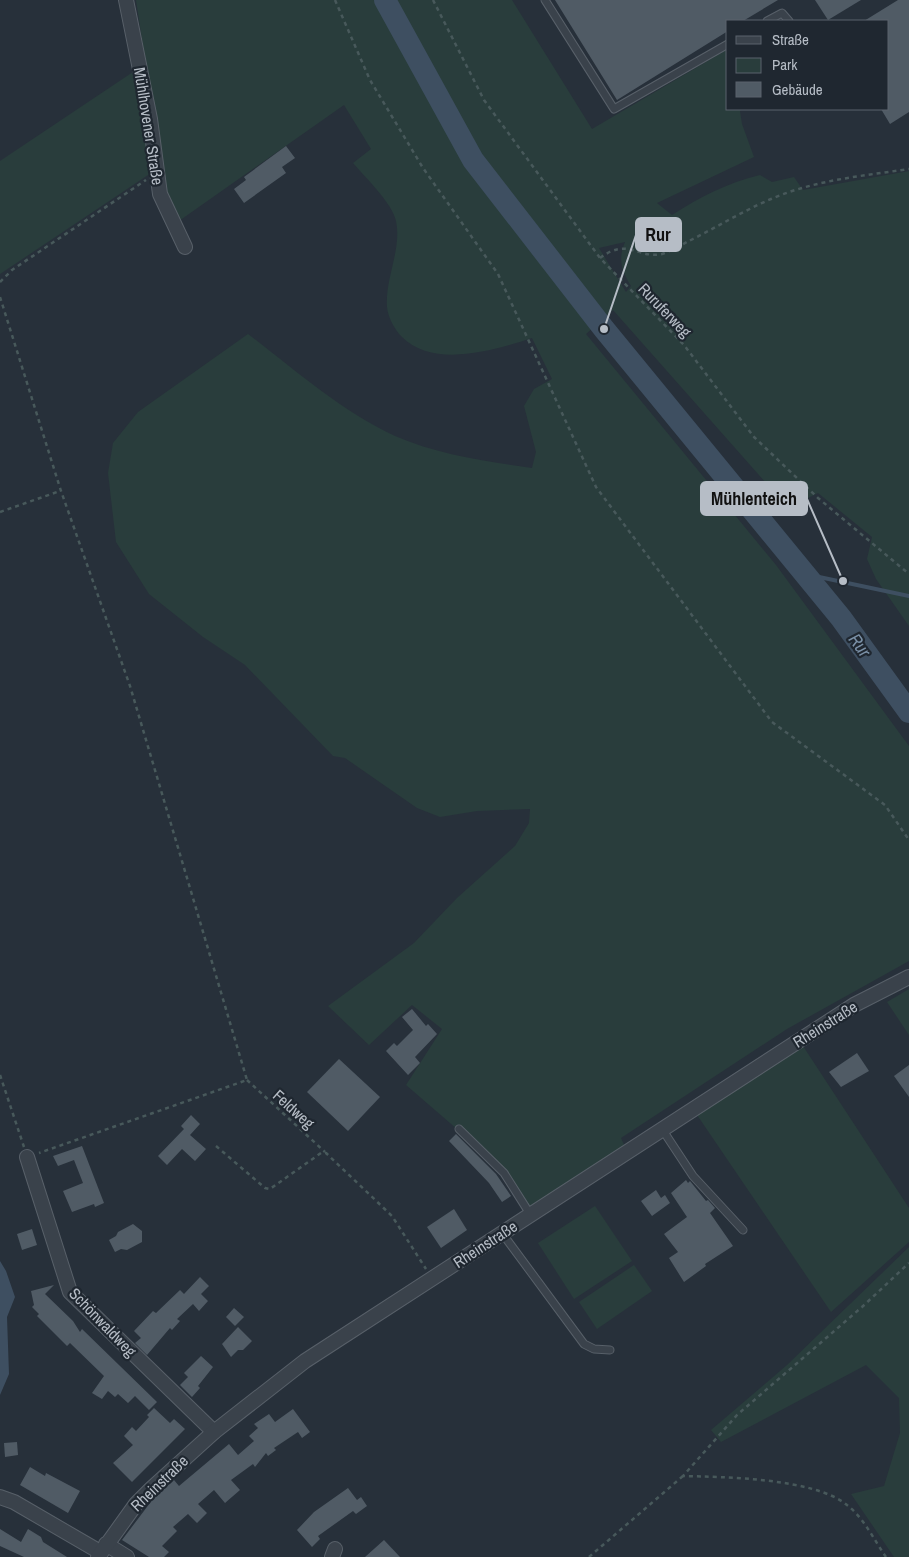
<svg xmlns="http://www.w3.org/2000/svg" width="909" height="1557" viewBox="0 0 909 1557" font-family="'Archivo Narrow',sans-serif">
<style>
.green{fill:#293d3c;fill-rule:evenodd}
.water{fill:#3e4f61}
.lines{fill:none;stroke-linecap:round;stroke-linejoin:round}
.stream{stroke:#3e4f61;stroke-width:4}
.river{stroke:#3e4f61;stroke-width:22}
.building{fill:#505b65}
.service-casing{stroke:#586069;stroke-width:9}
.minor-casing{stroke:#586069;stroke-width:16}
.path{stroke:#48595b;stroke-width:2.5;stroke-dasharray:4 4;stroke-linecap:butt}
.service{stroke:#3a424b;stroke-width:7}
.minor{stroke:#3a424b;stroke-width:14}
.labels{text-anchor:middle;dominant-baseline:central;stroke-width:4.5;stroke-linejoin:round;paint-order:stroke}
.street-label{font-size:16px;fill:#b6bdc6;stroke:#1f2730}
.water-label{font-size:18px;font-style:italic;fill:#7a90a6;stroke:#1f2730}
.leader{fill:none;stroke:#b6bdc6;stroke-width:2}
.callout-dot{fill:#b6bdc6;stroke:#1f2730;stroke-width:2}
.callout{fill:#b6bdc6;stroke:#b6bdc6;stroke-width:2}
.callout-label{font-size:18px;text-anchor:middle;font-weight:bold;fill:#111}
</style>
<rect width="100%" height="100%" fill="#27303a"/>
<g class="green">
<path d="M136 0H512L592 129 728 49V109H742L740 111 742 124 754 157 657 203 672 215C700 197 727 183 760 175L772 182 794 177 803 190 909 171V626L876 579 867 559 872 537 818 493 788 508 613 310 586 334 776 565 909 746V961L787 1029 621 1138 625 1147 530 1207 509 1174 406 1085 442 1029 412 1005 369 1045 328 1006 414 943 457 898 515 846 529 823 530 809 477 811 440 817 417 808 345 758 333 756 245 665 203 637 149 594 116 542 108 473 113 443 138 412 248 334C295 370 341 411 395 436 439 455 485 461 532 468L536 452 524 406 534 389 552 379 532 338C495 350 434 369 402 337 395 330 388 318 387 307 385 278 402 249 396 221 393 204 364 176 353 163L371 149 344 105 179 221 167 205ZM625 242C618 259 621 270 631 286L626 292 599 248Z"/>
<polygon points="136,70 147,129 151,173 0,274 0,161"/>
<polygon points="909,989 909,1035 887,1002"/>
<polygon points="803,1046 909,1208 909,1242 831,1312 695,1112"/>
<polygon points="595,1206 632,1261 574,1299 538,1243"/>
<polygon points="909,1247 909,1557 894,1557 851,1494 884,1486 900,1433 899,1398 866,1365 721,1442 711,1430 787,1365"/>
<polygon points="634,1265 652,1291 597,1329 579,1302"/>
</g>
<polygon class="water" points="0,1261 6,1271 15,1297 7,1317 9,1374 0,1395"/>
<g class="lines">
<polyline class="stream" points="805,574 909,596"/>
<polyline class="river" points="385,0 473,160 604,329 841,618 909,712"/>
</g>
<g class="building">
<polygon points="555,0 778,0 743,21 728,21 728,31 617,100"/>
<polygon points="815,0 861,0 828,20"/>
<polygon points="898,0 909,0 909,112 890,124 881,109 888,109 888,21 864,21"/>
<polygon points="286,146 295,158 282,167 286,173 244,203 234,189 246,180 244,177"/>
<polygon points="412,1009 426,1026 428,1024 437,1034 415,1057 420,1063 408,1075 386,1051 394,1043 397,1046 413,1030 402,1017"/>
<polygon points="857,1053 869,1071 841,1087 829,1072"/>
<polygon points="339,1059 380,1097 348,1131 307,1092"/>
<polygon points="909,1065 909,1097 894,1076"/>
<polygon points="191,1115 200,1124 190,1135 206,1149 195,1161 182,1149 167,1165 158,1156 184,1129 181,1126"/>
<polygon points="456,1134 496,1174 511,1196 502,1202 489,1183 449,1141"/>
<polygon points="82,1146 104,1203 95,1207 94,1204 72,1212 63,1191 83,1183 74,1160 58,1166 53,1156"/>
<polygon points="686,1180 688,1183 690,1181 706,1201 708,1200 715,1208 710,1213 733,1246 705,1264 706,1266 684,1282 669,1258 678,1252 664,1234 687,1217 671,1193"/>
<polygon points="656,1190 661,1198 665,1195 670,1203 652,1216 641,1201"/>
<polygon points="454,1209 467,1230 441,1248 427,1227"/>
<polygon points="133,1224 142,1231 142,1242 127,1250 121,1249 115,1252 109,1240 116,1236 118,1232"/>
<polygon points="32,1229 37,1245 22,1250 17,1234"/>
<polygon points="200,1277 209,1286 201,1294 208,1301 199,1311 193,1304 177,1319 180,1321 172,1330 170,1328 147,1355 135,1343 141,1338 134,1331 153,1311 156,1313 180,1290 184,1294"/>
<polygon points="54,1285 45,1294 73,1321 80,1332 82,1329 157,1402 149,1410 135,1396 128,1403 118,1394 115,1397 108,1391 102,1399 92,1393 104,1376 70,1343 67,1346 37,1316 39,1314 32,1307 34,1305 31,1291"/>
<polygon points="234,1308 244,1317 235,1326 226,1317"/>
<polygon points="238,1327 252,1341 243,1350 238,1350 231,1357 222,1344"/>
<polygon points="201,1356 213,1367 198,1386 200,1388 192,1397 180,1385 188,1377 184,1373"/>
<polygon points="154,1408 170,1423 174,1419 185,1429 132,1482 113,1463 133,1445 124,1436 132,1427 136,1431 149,1417 147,1415"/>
<polygon points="293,1409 310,1432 302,1438 298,1432 274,1448 276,1450 268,1456 266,1453 255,1467 253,1464 231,1480 240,1490 225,1503 214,1490 198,1504 207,1513 197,1523 188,1514 173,1527 177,1531 162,1546 169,1552 164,1557 149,1557 122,1540 153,1499 174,1480 179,1486 229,1444 238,1455 254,1441 249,1436 258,1428 254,1424 269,1414 275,1422"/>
<polygon points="17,1442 18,1455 5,1457 4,1443"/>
<polygon points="30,1467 45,1476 46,1473 80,1491 68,1513 20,1485"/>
<polygon points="348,1488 357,1500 361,1497 367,1506 356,1514 353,1511 318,1536 320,1539 312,1547 297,1530 314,1512"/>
<polygon points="0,1529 21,1542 28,1529 41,1537 43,1542 67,1557 24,1557 0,1546"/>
<polygon points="384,1540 400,1557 365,1557"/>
</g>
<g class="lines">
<g class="service-casing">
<g id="service">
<polyline points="545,0 614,109 728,44"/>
<polyline points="767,21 782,13 789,21"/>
<polyline points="459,1129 504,1173 530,1214"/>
<polyline points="662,1129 693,1176 743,1230"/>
<polyline points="502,1233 584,1344 594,1349 610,1350"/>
</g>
</g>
<g class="minor-casing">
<g id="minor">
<polyline points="126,0 150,119 160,194 185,247"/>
<polyline points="27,1157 70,1292 214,1432"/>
<polyline points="0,1497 14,1502 100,1552"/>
<polyline points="106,1544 127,1557"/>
<polyline points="98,1557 136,1504 151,1489 214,1432 305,1361 854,1005 909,977"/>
<polyline points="332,1557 335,1549"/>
</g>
</g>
<g class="path">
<polyline points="335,0 370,80 423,168 498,274 596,487 772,722 885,805 909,840"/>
<polyline points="433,0 484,100 600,258 684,345 754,437 818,498 909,574"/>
<path d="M600 258C628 237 637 259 662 254 671 251 681 245 689 241 717 227 743 211 771 199 815 180 862 176 909 169"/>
<polyline points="0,282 12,270 146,180"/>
<polyline points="0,297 61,491 130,686 247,1080 39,1153"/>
<polyline points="0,512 60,491"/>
<polyline points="0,1075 24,1147"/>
<polyline points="247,1080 325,1152"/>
<polyline points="216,1146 265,1188 270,1189 321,1153 326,1153 392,1216 426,1269"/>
<polyline points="589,1557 683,1476"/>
<path d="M886 1557C874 1540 864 1518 847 1505 814 1478 724 1477 683 1476L737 1415 862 1307 909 1263"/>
</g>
<use href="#service" class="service"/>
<use href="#minor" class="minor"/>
</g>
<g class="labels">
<g class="street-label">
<text transform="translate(149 126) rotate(81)">Mühlhovener Straße</text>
<text transform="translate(665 310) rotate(46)">Ruruferweg</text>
<text transform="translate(825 1024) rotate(-32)">Rheinstraße</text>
<text transform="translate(294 1109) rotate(42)">Feldweg</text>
<text transform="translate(485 1244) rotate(-33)">Rheinstraße</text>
<text transform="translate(103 1322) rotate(46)">Schönwaldweg</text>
<text transform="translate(159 1483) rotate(-44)">Rheinstraße</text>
</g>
<g class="water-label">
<text transform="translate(860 645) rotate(54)">Rur</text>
</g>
</g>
<path class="leader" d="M604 329L636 235M843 581L807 499"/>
<g class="callout-dot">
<circle cx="604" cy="329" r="5"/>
<circle cx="843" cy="581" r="5"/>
</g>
<g class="callout">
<rect x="636" y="218" width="45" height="33" rx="5"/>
<rect x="701" y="482" width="106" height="33" rx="5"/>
</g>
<g class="callout-label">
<text x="658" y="241">Rur</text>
<text x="754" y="505">Mühlenteich</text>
</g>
<rect x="726" y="20" width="162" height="90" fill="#1f2730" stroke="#5b636c"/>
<rect x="736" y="36" width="25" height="8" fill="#3a424b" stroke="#5b636c"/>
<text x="772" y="45" font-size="15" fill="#b6bdc6">Straße</text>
<rect x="736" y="58" width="25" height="15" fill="#293d3c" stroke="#5b636c"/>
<text x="772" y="70" font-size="15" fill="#b6bdc6">Park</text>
<rect x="736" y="82" width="25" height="15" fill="#505b65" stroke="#5b636c"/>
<text x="772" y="95" font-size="15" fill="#b6bdc6">Gebäude</text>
</svg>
